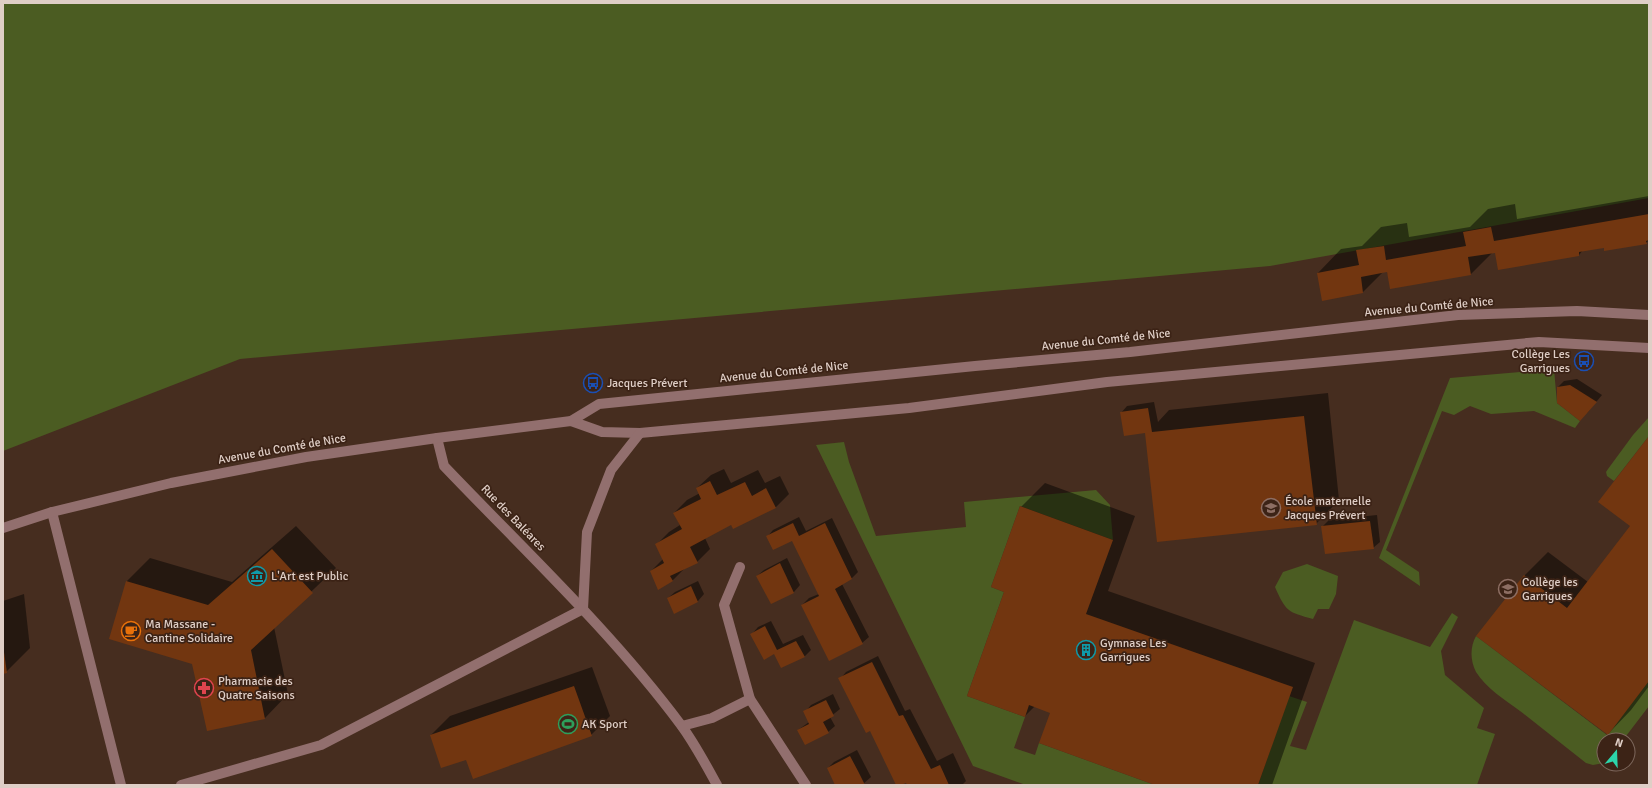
<svg xmlns="http://www.w3.org/2000/svg" width="1652" height="788" viewBox="0 0 1652 788" font-family="Signika,sans-serif">
<style>
.green{fill:#4b5c22}
.shadow{fill:#0007}
.building{fill:#723610}
.lines{fill:none;stroke-linecap:round;stroke-linejoin:round}
.minor{stroke:#926f6e;stroke-width:10}
.labels{text-anchor:middle;dominant-baseline:central;stroke-width:3.5;stroke-linejoin:round;paint-order:stroke}
.street-label{font-size:12px;fill:#dfcec6;stroke:#3c2316}
.poi-label{font-size:12px;fill:#dfcec6;stroke:#3c2316;text-anchor:start}
</style>
<rect width="100%" height="100%" fill="#462d1f"/>
<g class="green">
<polygon points="3,3 1649,3 1649,198 1270,266 240,359 3,451"/>
<polygon points="1554,369 1557,403 1580,421 1575,428 1534,411 1491,414 1470,406 1454,415 1442,411 1386,550 1419,572 1420,586 1379,558 1450,378"/>
<polygon points="1649,417 1649,436 1614,481 1607,476 1606,472 1608,469 1633,435"/>
<polygon points="844,442 849,462 876,536 966,527 964,502 1096,490 1110,505 1113,540 1020,506 991,587 1004,592 967,696 1025,717 1014,748 1035,755 1039,743 1155,785 1026,785 973,766 816,445"/>
<path d="M1307 564 1338 576 1336 594 1329 609H1318L1313 619C1288 612 1286 612 1275 587L1283 572Z"/>
<polygon points="1452,613 1458,617 1441,651 1445,675 1484,708 1477,728 1495,734 1477,785 1258,785 1289,696 1307,702 1290,746 1306,750 1354,620 1430,647"/>
<path d="M1476 636 1607 735 1649 681V706L1623 740H1604V763L1593 765 1586 763C1564 746 1542 728 1520 711 1505 700 1486 688 1476 672 1470 660 1470 647 1476 636Z"/>
</g>
<g class="shadow">
<polygon points="1649,196 1649,240 1646,243 1583,250 1579,255 1493,252 1471,274 1391,288 1387,271 1383,272 1363,292 1323,300 1318,273 1341,249 1362,246 1381,227 1407,223 1409,237 1470,227 1488,209 1515,204 1517,219"/>
<polygon points="1577,379 1602,395 1587,413 1558,387 1564,381"/>
<polygon points="1328,393 1339,500 1316,524 1146,432 1121,413 1127,406 1154,402 1158,422 1169,410"/>
<polygon points="1649,437 1649,686 1631,710 1608,734 1478,636 1525,575 1548,552 1588,582 1631,526"/>
<polygon points="724,469 731,483 758,470 765,483 780,476 789,494 776,507 733,528 731,524 705,538 710,549 697,562 685,568 672,581 651,571 663,559 656,545 669,532 680,525 674,513 687,500 700,493 697,488 711,475"/>
<polygon points="1045,483 1135,516 1108,591 1315,663 1272,785 1158,785 1051,712 1035,706 1025,716 1007,588 1021,507"/>
<polygon points="1377,515 1380,542 1373,548 1322,527 1329,520"/>
<polygon points="799,517 806,531 832,518 858,572 852,578 842,584 869,637 862,643 802,605 809,598 819,594 792,539 767,537 773,530"/>
<polygon points="296,526 336,568 274,627 288,694 265,718 193,663 111,638 127,581 150,558 232,582"/>
<polygon points="787,558 800,585 794,592 771,603 757,576 764,570"/>
<polygon points="698,581 704,594 698,601 675,612 668,598 675,592"/>
<polygon points="24,594 30,648 6,672 3,673 3,601"/>
<polygon points="771,621 783,644 803,635 811,650 804,657 774,653 752,634 758,627"/>
<polygon points="878,656 905,711 910,709 937,761 953,753 966,781 962,785 908,785 910,780 897,785 870,729 840,679 846,672"/>
<polygon points="592,667 610,716 591,735 467,758 431,735 450,716"/>
<polygon points="833,694 840,709 830,717 835,726 828,732 798,730 809,722 805,712 811,705"/>
<polygon points="857,750 871,777 862,785 836,785 828,768 834,762"/>
</g>
<g class="building">
<polygon points="1649,214 1649,240 1646,241 1647,244 1604,251 1604,248 1579,252 1579,256 1498,270 1495,253 1468,257 1471,275 1390,289 1387,272 1361,277 1363,293 1322,301 1317,273 1359,265 1356,250 1384,246 1386,260 1466,246 1463,232 1491,227 1494,241"/>
<polygon points="1570,385 1597,402 1580,421 1557,403 1557,387"/>
<polygon points="1148,408 1152,432 1304,416 1317,525 1157,542 1145,433 1124,436 1120,412"/>
<polygon points="1649,436 1649,681 1608,735 1476,636 1524,575 1567,608 1630,526 1598,502"/>
<polygon points="710,481 717,495 745,482 752,496 766,488 776,508 733,529 731,525 690,547 698,563 670,576 673,581 658,590 650,571 664,563 655,544 682,529 673,513 701,499 696,488"/>
<polygon points="1020,506 1113,540 1086,614 1293,687 1258,785 1155,785 1039,743 1050,713 1029,705 1025,717 967,696 1004,592 991,587"/>
<polygon points="1370,521 1374,549 1325,554 1321,526"/>
<polygon points="793,523 799,536 825,523 852,579 835,589 863,644 829,661 801,605 819,596 792,541 773,550 766,536"/>
<polygon points="272,549 313,593 251,650 265,719 207,731 192,664 109,639 126,581 208,605"/>
<polygon points="780,563 794,593 771,604 756,576"/>
<polygon points="691,586 698,602 674,614 667,598"/>
<polygon points="765,626 777,650 796,641 805,657 781,668 774,654 764,660 750,634"/>
<polygon points="3,645 7,673 3,674"/>
<polygon points="872,662 899,716 903,715 931,769 940,765 949,785 907,785 906,783 901,785 896,785 870,731 866,733 838,678"/>
<polygon points="574,686 592,736 473,779 466,760 441,768 430,735"/>
<polygon points="826,700 834,716 823,722 829,733 805,745 797,730 809,724 803,711"/>
<polygon points="850,756 858,771 865,785 835,785 827,768"/>
</g>
<g class="lines">
<g class="minor">
<polyline points="571,421 602,432 640,433 909,408 1107,382 1539,342 1649,348"/>
<path d="M437 438 444 466C525 551 611 631 681 725 695 744 706 765 717 785"/>
<polyline points="52,512 121,785"/>
<polyline points="3,528 52,512 171,483 306,457 437,438 571,421 599,404 975,366 1130,352 1458,315 1577,311 1649,315"/>
<polyline points="740,567 724,605 750,699 806,785"/>
<polyline points="682,726 712,718 750,699"/>
<polyline points="181,785 321,745 583,609 587,532 611,470 640,433"/>
</g>
</g>
<defs>
<g id="bus-ring" transform="scale(1)"><circle r="9.5" fill="#3c2316" stroke="#1a4fb4" stroke-width="1.5"/><path d="M-5-6H5V4H4V6H2V4H-2V6H-4V4H-5ZM-3.5-4V0h7V-4ZM-3.5 1.2v1.5H-2V1.2ZM2 1.2v1.5H3.5V1.2Z" fill="#1a4fb4"/></g>
<g id="school-ring" transform="scale(1)"><circle r="9.5" fill="#3c2316" stroke="#8d6e63" stroke-width="1.5"/><path d="M0-5L7-2L0 1L-7-2ZM-4 1L0 2.5L4 1V4Q0 6-4 4Z" fill="#8d6e63"/></g>
<g id="museum-ring" transform="scale(1)"><circle r="9.5" fill="#3c2316" stroke="#0f9aa8" stroke-width="1.5"/><path d="M0-6L6-3V-2H-6V-3ZM-5-1h2V3h-2ZM-1-1h2V3h-2ZM3-1h2V3H3ZM-6 4H6V6H-6Z" fill="#0f9aa8"/></g>
<g id="cafe-ring" transform="scale(1)"><circle r="9.5" fill="#3c2316" stroke="#e8710a" stroke-width="1.5"/><path d="M-5.5-4.5H6V0H3Q3 3.5 0 3.5H-2.5Q-5.5 3.5-5.5 0ZM3-3.2v2h1.7v-2ZM-6 4.5H4V6H-6Z" fill="#e8710a"/></g>
<g id="building-ring" transform="scale(1)"><circle r="9.5" fill="#3c2316" stroke="#0f9aa8" stroke-width="1.5"/><path d="M-4-6H4V6H1V3H-1V6H-4ZM-2.5-4.3h1.7v1.8h-1.7ZM.8-4.3h1.7v1.8H.8ZM-2.5-1h1.7V.8h-1.7ZM.8-1h1.7V.8H.8Z" fill="#0f9aa8"/></g>
<g id="pharmacy-ring" transform="scale(1)"><circle r="9.5" fill="#3c2316" stroke="#e0444e" stroke-width="1.5"/><path d="M-2-6h4v4h4v4h-4v4h-4v-4h-4v-4h4Z" fill="#e0444e"/></g>
<g id="stadium-ring" transform="scale(1)"><circle r="9.5" fill="#3c2316" stroke="#2e9e5b" stroke-width="1.5"/><path d="M0-5a6.5 5 0 1 0 0 10a6.5 5 0 1 0 0-10ZM-3.5-1.8h7v3.6h-7Z" fill="#2e9e5b"/></g>
</defs>
<g fill-rule="evenodd">
<use href="#bus-ring" x="1584" y="361"/>
<use href="#bus-ring" x="593" y="383"/>
<use href="#school-ring" x="1271" y="508"/>
<use href="#museum-ring" x="257" y="576"/>
<use href="#school-ring" x="1508" y="589"/>
<use href="#cafe-ring" x="131" y="631"/>
<use href="#building-ring" x="1086" y="650"/>
<use href="#pharmacy-ring" x="204" y="688"/>
<use href="#stadium-ring" x="568" y="724"/>
</g>
<g class="labels">
<g class="street-label">
<text transform="translate(1429 307) rotate(-5)">Avenue du Comté de Nice</text>
<text transform="translate(1106 340) rotate(-6)">Avenue du Comté de Nice</text>
<text transform="translate(784 372) rotate(-6)">Avenue du Comté de Nice</text>
<text transform="translate(282 449) rotate(-10)">Avenue du Comté de Nice</text>
<text transform="translate(513 518) rotate(46)">Rue des Baléares</text>
</g>
<g class="poi-label">
<text x="1570" y="354" text-anchor="end">Collège Les<tspan x="1570" dy="14">Garrigues</tspan></text>
<text x="607" y="383">Jacques Prévert</text>
<text x="1285" y="501">École maternelle<tspan x="1285" dy="14">Jacques Prévert</tspan></text>
<text x="271" y="576">L'Art est Public</text>
<text x="1522" y="582">Collège les<tspan x="1522" dy="14">Garrigues</tspan></text>
<text x="145" y="624">Ma Massane -<tspan x="145" dy="14">Cantine Solidaire</tspan></text>
<text x="1100" y="643">Gymnase Les<tspan x="1100" dy="14">Garrigues</tspan></text>
<text x="218" y="681">Pharmacie des<tspan x="218" dy="14">Quatre Saisons</tspan></text>
<text x="582" y="724">AK Sport</text>
</g>
</g>
<rect width="1652" height="788" fill="none" stroke="#dfcec6" stroke-width="8"/>
<g transform="translate(1616 752) rotate(19)"><circle r="19" fill="#3c2316" stroke="#7d675c"/>
<path d="M0-3L7 15L0 10L-7 15Z" fill="#2cd5ab"/>
<text y="-6" font-size="11" font-weight="bold" text-anchor="middle" fill="#dfcec6">N</text>
</g>
</svg>
